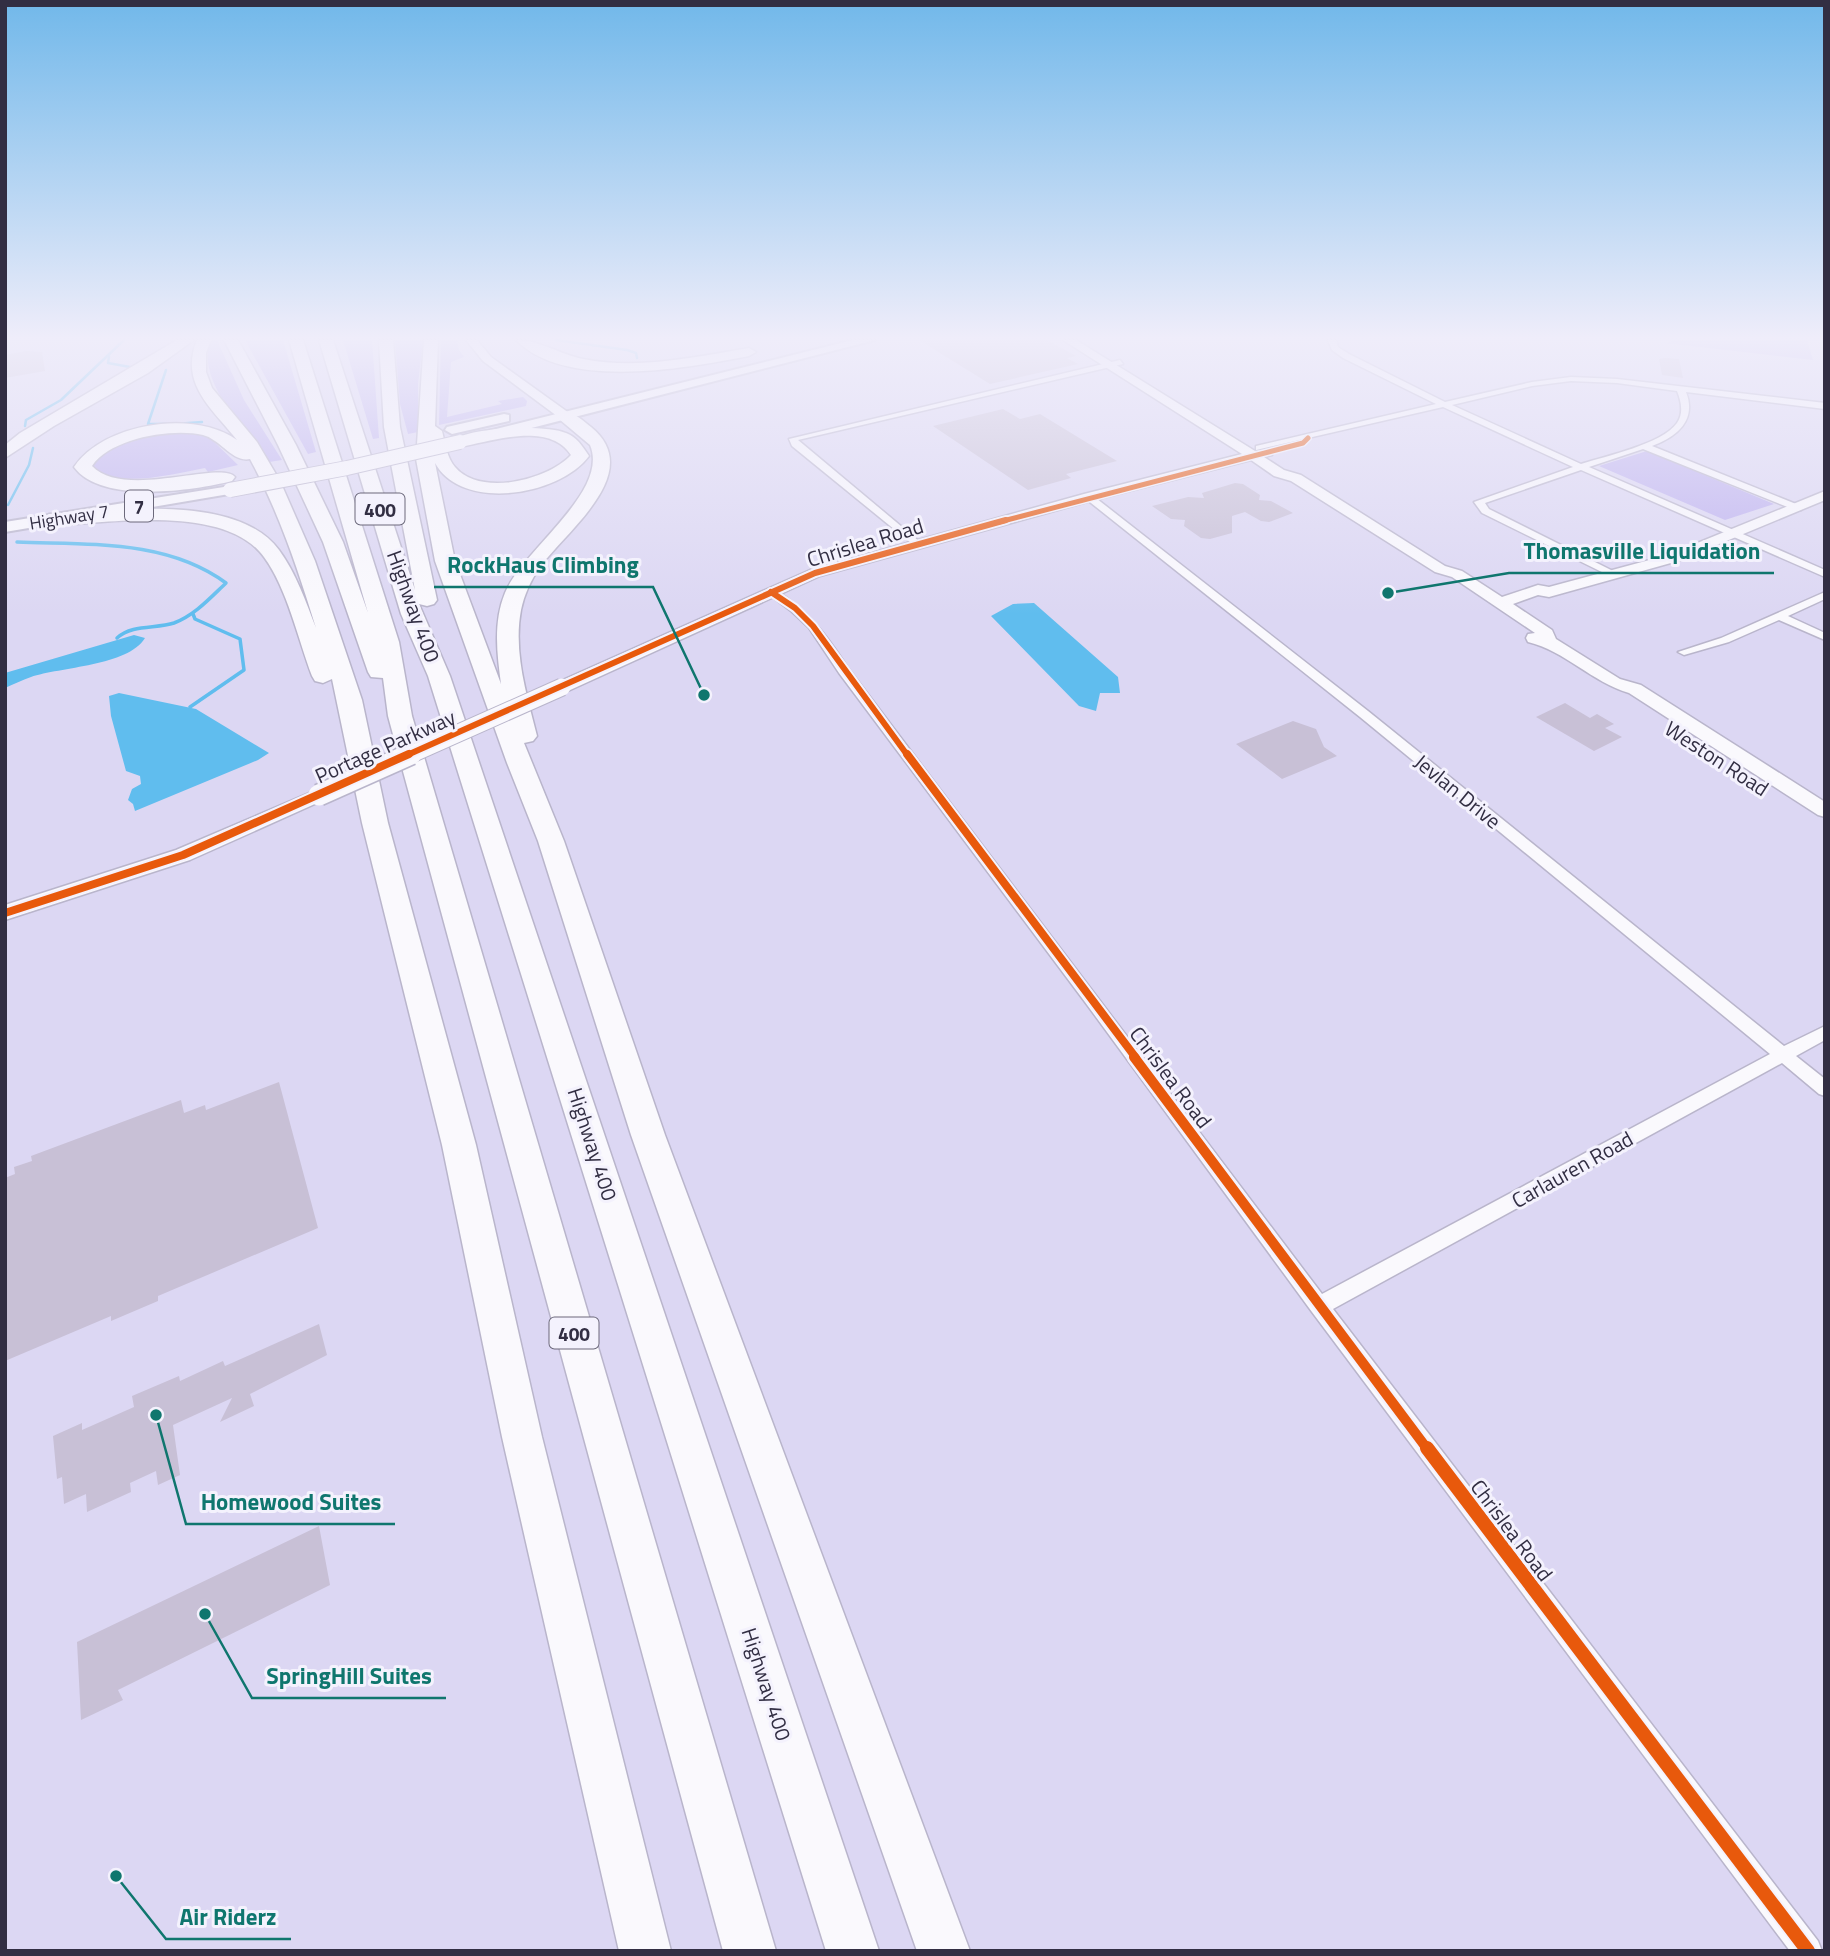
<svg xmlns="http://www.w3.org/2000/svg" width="1830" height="1956" viewBox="0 0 1830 1956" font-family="'Titillium Web',sans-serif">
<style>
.green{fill:#beb2ef}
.water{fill:#60bdee}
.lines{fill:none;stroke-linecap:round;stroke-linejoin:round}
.stream-far1{stroke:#60bdee;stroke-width:2.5}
.stream{stroke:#60bdee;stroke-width:3.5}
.building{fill:#c8c0d6}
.street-casing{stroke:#b9b5cb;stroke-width:3}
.secondary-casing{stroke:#b9b5cb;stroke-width:3}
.primary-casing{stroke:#b9b5cb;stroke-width:4}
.highway-casing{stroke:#b9b5cb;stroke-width:3}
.street{fill:#faf9fd;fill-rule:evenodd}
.secondary{fill:#faf9fd;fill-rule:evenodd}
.primary{fill:#faf9fd;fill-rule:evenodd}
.highway{fill:#faf9fd;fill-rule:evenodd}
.secondary-bridge-far1-casing{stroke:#b9b5cb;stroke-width:19;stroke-linecap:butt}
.secondary-bridge-casing{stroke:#b9b5cb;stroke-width:24;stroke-linecap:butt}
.primary-bridge-casing{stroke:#b9b5cb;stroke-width:16;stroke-linecap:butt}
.secondary-bridge-far1{stroke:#faf9fd;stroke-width:17}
.secondary-bridge{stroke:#faf9fd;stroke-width:21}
.primary-bridge{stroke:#faf9fd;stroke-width:14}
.cycleway-far4-casing{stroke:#f4f2fd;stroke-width:8}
.cycleway-far3-casing{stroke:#f4f2fd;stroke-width:10}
.cycleway-far2-casing{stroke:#f4f2fd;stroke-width:12}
.cycleway-far1-casing{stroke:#f4f2fd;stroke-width:15}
.cycleway-casing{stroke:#f4f2fd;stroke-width:18}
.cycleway-far4{stroke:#e8590c;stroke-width:5}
.cycleway-far3{stroke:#e8590c;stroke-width:6}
.cycleway-far2{stroke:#e8590c;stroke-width:8}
.cycleway-far1{stroke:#e8590c;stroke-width:10}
.cycleway{stroke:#e8590c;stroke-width:14}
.labels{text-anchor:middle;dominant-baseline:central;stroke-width:6;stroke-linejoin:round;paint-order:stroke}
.far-street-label{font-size:18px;fill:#322e43;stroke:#f4f2fd}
.shield{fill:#f4f2fd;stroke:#6c697b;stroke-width:2}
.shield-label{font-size:19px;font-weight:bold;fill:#322e43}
.street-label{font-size:21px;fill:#322e43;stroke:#f4f2fd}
.leader{fill:none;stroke:#0f766e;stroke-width:2.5}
.callout-dot{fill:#0f766e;stroke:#f4f2fd;stroke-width:2.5}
.callout-label{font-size:23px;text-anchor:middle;font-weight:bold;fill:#0f766e;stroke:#f4f2fd;stroke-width:6;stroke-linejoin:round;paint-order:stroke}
</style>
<rect width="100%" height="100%" fill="#dcd7f3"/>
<g class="green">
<path d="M211 340H217L244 400 282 460 269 462C247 432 194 379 211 340Z"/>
<polygon points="245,340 283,340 316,452 308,454"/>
<polygon points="343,340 372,340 379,438 373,439"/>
<polygon points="395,340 423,340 418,384 418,432 408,434 400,404"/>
<polygon points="441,340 457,340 459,350 464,357 451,362 447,417 502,404 498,401 523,397 527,401 526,406 439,425"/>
<polygon points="1676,340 1807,340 1813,360 1665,343"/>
<path d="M192 433 209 437 238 465 208 472 205 468C174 474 117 489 92 468 113 435 156 434 192 433Z"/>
<polygon points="1647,451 1774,504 1725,520 1599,466"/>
</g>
<g class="water">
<polygon points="1034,603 1118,677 1120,693 1100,693 1096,711 1079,706 991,616 1013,604"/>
<path d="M134 635 145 638C128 666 60 667 31 677 22 680 14 684 5 688V673Z"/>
<polygon points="119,693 196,709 269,753 258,760 135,811 133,804 128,800 132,789 141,784 140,776 126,771 111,716 109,696"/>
</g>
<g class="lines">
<g class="stream-far1">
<polyline points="556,340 627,350 636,353 637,358"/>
<polyline points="109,356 108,363 130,367"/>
<polyline points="166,370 148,424 166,424"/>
<polyline points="175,424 202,422"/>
<polyline points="25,426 26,420 61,400 124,340"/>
<polyline points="8,505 29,465 33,448"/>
</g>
<g class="stream">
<path d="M17 542C88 545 166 539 226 583 210 598 195 615 174 623 156 629 132 624 117 638"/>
<polyline points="190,707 244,670 240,639 195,619 193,614"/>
</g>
</g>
<g class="building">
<polygon points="919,340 1047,340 1076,356 1067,358 1078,364 990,384"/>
<polygon points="26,351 42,352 45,371 5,378 5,355"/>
<polygon points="1665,358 1679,359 1683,378 1662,375 1659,359"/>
<polygon points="1003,409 1020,419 1040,414 1117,461 1066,474 1071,478 1028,490 933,426"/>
<polygon points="1235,483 1243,484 1260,495 1259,500 1271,501 1293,513 1269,522 1261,521 1245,512 1232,516 1232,533 1210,539 1201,538 1184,526 1185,520 1171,519 1152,506 1188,497 1204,498 1202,493"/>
<polygon points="1565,703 1590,718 1597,714 1614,724 1605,728 1622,737 1594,751 1536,717"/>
<polygon points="1293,721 1316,729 1324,747 1337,756 1282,779 1236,744"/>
<polygon points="279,1082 318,1228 158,1296 158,1301 111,1321 111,1316 5,1361 5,1178 15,1174 14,1167 32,1161 31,1156 181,1100 184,1113 205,1105 206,1110"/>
<polygon points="319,1324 327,1355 250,1394 254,1406 220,1422 232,1398 173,1425 180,1475 158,1485 156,1471 130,1483 131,1492 87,1512 86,1494 64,1504 62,1477 57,1479 53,1436 82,1423 82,1430 134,1407 132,1396 179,1376 180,1381 223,1361 225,1366"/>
<polygon points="319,1526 330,1585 118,1690 123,1700 81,1720 77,1642"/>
</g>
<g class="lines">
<g class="street-casing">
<g id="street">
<path d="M1328 340H1336L1338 347 1349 354 1445 402 1532 382 1571 377 1617 379 1825 403V409L1686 392C1697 420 1677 437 1652 446L1801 506V510H1795L1643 449 1589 467 1825 570V577L1581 470 1485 503 1489 509 1619 574 1610 576 1482 513 1474 502 1573 467 1443 407 1256 450V446L1436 404 1343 358 1332 350ZM1571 381 1617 383 1677 391C1681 401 1684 413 1677 423 1662 444 1606 456 1581 464L1452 405 1532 386Z"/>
<polygon points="1120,360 1123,364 798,440 920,542 921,544 916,547 792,446 789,439"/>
<path d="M1086 495H1092L1368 711 1784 1046 1825 1026V1040L1796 1056 1825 1079V1096L1819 1094 1782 1063 1333 1309 1818 1941 1822 1951H1790L1312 1312 1085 1002 839 673 809 628 791 611 766 592 775 590C808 610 827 636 848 668L1322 1294 1770 1054 1360 717 1086 499Z"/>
<polygon points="1825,592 1825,599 1788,616 1825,633 1825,640 1779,620 1729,642 1684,655 1678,652 1721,638"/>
</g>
</g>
<g class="secondary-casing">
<g id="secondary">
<polygon points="466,340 477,340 491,357 569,413 569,419 561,419 483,361"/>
<path d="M1063 340H1076L1255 451 1272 449V455L1264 457 1284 470 1301 475 1445 566 1462 571 1502 597 1538 585 1549 587 1668 555 1825 491V500L1678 561 1549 597 1538 595 1513 604 1552 630 1556 639 1620 679 1641 685 1825 802V817L1818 815 1629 693C1592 682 1565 651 1528 642L1526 638 1528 634 1535 633 1452 577 1435 572 1291 481 1274 476 1251 460 1094 500 820 576 568 691H556L553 687 556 683 810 570 1084 494 1242 454Z"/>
<polygon points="319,789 326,791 329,795 326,799 190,860 5,920 5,905 176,850"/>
</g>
</g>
<g class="primary-casing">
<g id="primary">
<polygon points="853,340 875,340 485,440 478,436 480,433"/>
<polygon points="504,414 509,415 509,421 452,434 445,430 447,427"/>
<polygon points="230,486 237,490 235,493 5,532 5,522"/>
</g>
</g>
<g class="highway-casing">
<g id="highway">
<polygon points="177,340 194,340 148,373 54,426 5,458 5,445 20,433"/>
<path d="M197 340H211L206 353V372L212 388 257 442 280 481 315 561 362 700 388 823 476 1145 542 1437 671 1951H619L502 1437 442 1145 362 823 332 679 323 683 315 681 312 676C298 639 287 588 264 557 225 503 107 523 49 526L40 520 49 514C113 511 236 492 279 550 296 573 306 602 316 628 298 570 279 512 250 459 233 463 220 439 203 435 172 428 111 438 92 466 124 500 220 460 235 477L232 481C192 491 101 504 74 467 104 423 194 409 237 440 212 408 179 384 197 340Z"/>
<polygon points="224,340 238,340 296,445 343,542 368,613 289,340 303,340 399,642 412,716 776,1951 723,1951 388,716 383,678 371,677 368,672 323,542 278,445"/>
<polygon points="319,340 333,340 415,590 384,427 379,340 393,340 400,427 437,600 434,604 427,606 419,604 450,676 879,1951 826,1951 428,676 401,614"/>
<path d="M424 340H438L435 426 442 431C445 443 447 458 455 467 480 497 548 480 571 455 549 421 493 441 460 447L451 442C465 427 546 424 566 433 577 437 582 446 589 456 559 496 462 512 435 463L455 561 501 684C497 654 493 622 505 593 522 550 610 492 590 445L559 419 557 416 559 413C572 409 582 420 591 427 646 472 567 530 540 567 531 580 524 595 521 610 513 652 527 696 537 736L533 741 524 743 564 841 665 1135 970 1951H917L631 1135 538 841 507 763 435 561 416 459Z"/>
<path d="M516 340C540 340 559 354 583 359 638 370 695 357 749 348L756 352 749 356C687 368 566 391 516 340Z"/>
</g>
</g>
<use href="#street" class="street"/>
<use href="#secondary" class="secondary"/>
<use href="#primary" class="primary"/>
<use href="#highway" class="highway"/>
<g class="secondary-bridge-far1-casing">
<polyline id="secondary-bridge-far1" points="407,756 562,687"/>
</g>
<g class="secondary-bridge-casing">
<polyline id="secondary-bridge" points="319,795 411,754"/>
</g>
<g class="primary-bridge-casing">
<polyline id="primary-bridge" points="230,490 347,468 460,442"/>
</g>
<use href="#secondary-bridge-far1" class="secondary-bridge-far1"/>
<use href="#secondary-bridge" class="secondary-bridge"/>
<use href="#primary-bridge" class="primary-bridge"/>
<g class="cycleway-far4-casing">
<polyline id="cycleway-far4" points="999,522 1303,443 1308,438"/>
</g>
<g class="cycleway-far3-casing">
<g id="cycleway-far3">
<polyline points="771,592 795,608 813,626 908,756"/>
<polyline points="405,756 815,573 1006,520"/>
</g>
</g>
<g class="cycleway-far2-casing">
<g id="cycleway-far2">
<polyline points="907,754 1136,1058"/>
<polyline points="5,913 183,855 409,754"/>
</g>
</g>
<g class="cycleway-far1-casing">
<polyline id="cycleway-far1" points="1134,1057 1428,1450"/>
</g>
<g class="cycleway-casing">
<polyline id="cycleway" points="1427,1448 1808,1951"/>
</g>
<use href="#cycleway-far4" class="cycleway-far4"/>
<use href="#cycleway-far3" class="cycleway-far3"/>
<use href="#cycleway-far2" class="cycleway-far2"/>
<use href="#cycleway-far1" class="cycleway-far1"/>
<use href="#cycleway" class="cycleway"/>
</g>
<linearGradient id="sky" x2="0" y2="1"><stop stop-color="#71b8ea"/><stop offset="0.55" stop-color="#efedfa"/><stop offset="1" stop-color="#efedfa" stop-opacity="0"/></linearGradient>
<rect width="1830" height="614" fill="url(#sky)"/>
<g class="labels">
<g class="far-street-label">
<text transform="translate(69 517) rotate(-9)">Highway 7</text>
</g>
<g class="shield">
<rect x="125" y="490.5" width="28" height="31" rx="5"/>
<rect x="355.5" y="493.5" width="49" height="31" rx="5"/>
<rect x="549.5" y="1317.5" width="49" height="31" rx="5"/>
</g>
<g class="shield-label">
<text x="139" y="506">7</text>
<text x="380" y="509">400</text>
<text x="574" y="1333">400</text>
</g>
<g class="street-label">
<text transform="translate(865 542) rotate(-17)">Chrislea Road</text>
<text transform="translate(414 606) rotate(70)">Highway 400</text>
<text transform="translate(385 746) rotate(-24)">Portage Parkway</text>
<text transform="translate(1717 758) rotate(33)">Weston Road</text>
<text transform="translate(1458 791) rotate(39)">Jevlan Drive</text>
<text transform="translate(1171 1077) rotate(53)">Chrislea Road</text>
<text transform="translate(593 1144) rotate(72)">Highway 400</text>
<text transform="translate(1572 1169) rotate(-29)">Carlauren Road</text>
<text transform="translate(1512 1530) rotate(53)">Chrislea Road</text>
<text transform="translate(767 1684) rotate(72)">Highway 400</text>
</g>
</g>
<path class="leader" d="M1388 593L1509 573H1774M704 695L653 587H434M156 1415L186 1524H395M205 1614L252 1698H446M116 1876L166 1939H291"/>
<g class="callout-dot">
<circle cx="1388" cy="593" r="7"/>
<circle cx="704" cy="695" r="7"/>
<circle cx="156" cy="1415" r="7"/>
<circle cx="205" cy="1614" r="7"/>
<circle cx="116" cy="1876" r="7"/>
</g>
<g class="callout-label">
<text x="1642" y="559">Thomasville Liquidation</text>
<text x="543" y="573">RockHaus Climbing</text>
<text x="291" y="1510">Homewood Suites</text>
<text x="349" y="1684">SpringHill Suites</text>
<text x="228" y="1925">Air Riderz</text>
</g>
<rect width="1830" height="1956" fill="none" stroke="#322e43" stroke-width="14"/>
</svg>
